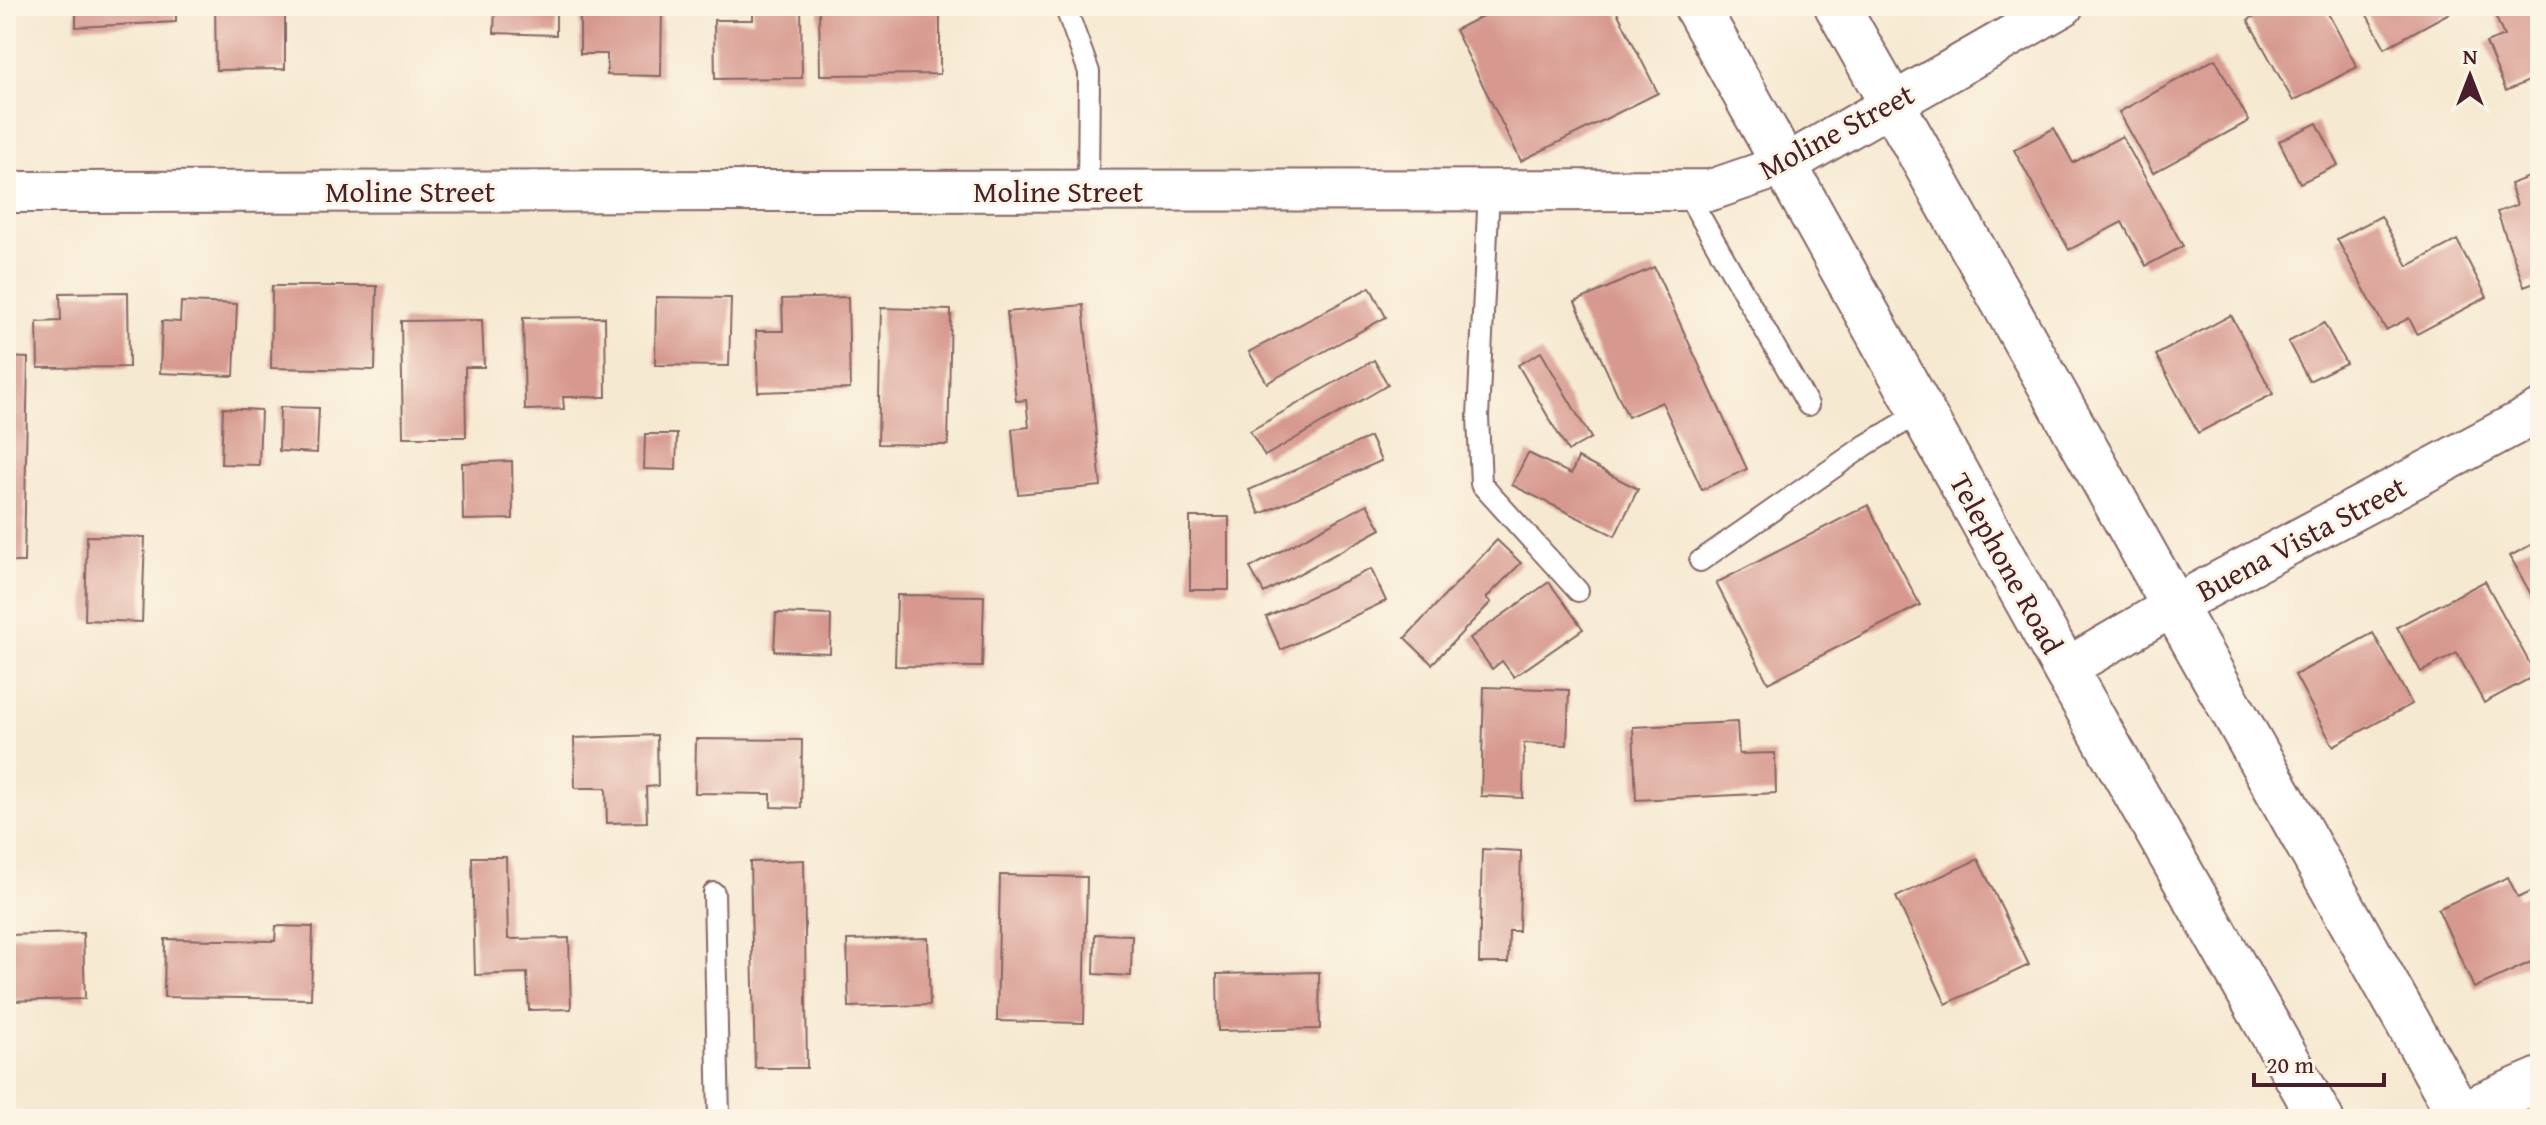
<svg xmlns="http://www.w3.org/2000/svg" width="2546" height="1125" viewBox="0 0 2546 1125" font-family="'Gentium Book Plus',serif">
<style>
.building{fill:#d7998f}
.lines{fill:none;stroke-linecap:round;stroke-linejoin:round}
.lane-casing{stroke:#866665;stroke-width:24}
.street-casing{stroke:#866665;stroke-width:44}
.secondary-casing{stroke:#866665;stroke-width:48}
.lane{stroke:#fff;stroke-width:20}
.street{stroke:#fff;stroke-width:40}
.secondary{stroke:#fff;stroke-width:44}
.labels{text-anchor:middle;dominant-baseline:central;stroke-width:6;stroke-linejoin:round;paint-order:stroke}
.street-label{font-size:30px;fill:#4a1f2b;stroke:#fcf5e5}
</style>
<rect width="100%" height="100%" fill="#fcf5e5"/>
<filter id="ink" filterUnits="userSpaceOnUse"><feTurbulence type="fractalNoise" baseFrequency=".0125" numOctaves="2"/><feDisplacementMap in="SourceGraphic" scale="16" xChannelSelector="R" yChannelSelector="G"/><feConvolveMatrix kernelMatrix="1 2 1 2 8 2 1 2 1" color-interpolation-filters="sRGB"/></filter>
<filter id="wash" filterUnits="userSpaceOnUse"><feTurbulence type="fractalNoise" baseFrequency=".006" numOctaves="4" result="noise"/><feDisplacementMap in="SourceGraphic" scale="32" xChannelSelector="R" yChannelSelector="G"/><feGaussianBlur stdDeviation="1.8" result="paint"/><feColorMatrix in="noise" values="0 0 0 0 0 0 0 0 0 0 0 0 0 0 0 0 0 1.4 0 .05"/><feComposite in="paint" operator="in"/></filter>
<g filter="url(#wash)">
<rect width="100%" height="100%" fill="#f6e9d1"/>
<g id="blocks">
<g class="building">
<polygon points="76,6 176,6 176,22 76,27"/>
<polygon points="215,6 285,6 285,69 216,70"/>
<polygon points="495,6 556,6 556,35 494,33"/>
<polygon points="580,6 662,6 661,76 607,75 607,54 580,54"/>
<polygon points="753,6 801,6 802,78 715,79 714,20 753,20"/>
<polygon points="819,6 940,6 940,74 820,75"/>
<polygon points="1502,6 1614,6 1658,93 1521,161 1455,30"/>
<polygon points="2273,6 2324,6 2357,67 2293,101 2248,20"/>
<polygon points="2362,6 2462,6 2385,48"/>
<polygon points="2491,6 2540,6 2540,76 2506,91 2486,43 2504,36"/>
<polygon points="2215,59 2249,121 2153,173 2119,112"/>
<polygon points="2317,123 2338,165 2300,183 2279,141"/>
<polygon points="2054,128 2073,163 2122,136 2183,246 2146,266 2122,222 2069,250 2014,150"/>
<polygon points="2540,173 2540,280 2524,286 2497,212 2517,205 2510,184"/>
<polygon points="2381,216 2408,266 2457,240 2487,297 2417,334 2409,318 2386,330 2337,239"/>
<polygon points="1654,267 1747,469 1702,490 1662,402 1628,417 1575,302"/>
<polygon points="272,286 377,286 375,370 271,368"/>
<polygon points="1370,287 1386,317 1267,383 1249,352"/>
<polygon points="128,292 129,367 38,368 37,322 61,321 60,293"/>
<polygon points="656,297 731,298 729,366 655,365"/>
<polygon points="848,297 850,389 758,392 756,331 783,331 782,299"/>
<polygon points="181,302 237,304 234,376 160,373 162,321 180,322"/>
<polygon points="1083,305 1101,486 1018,494 1012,429 1029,427 1026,400 1016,401 1007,312"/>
<polygon points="881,308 951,310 948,445 878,444"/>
<polygon points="2231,315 2273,394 2198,433 2156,355"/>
<polygon points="605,317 606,397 563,397 564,409 525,410 523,318"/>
<polygon points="482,320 484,367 465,367 466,437 403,437 401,321"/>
<polygon points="2324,323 2346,363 2309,381 2288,342"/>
<polygon points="1541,352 1591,438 1568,451 1518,365"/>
<polygon points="6,357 28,358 24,562 6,562"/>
<polygon points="1374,360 1388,385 1265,456 1250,431"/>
<polygon points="280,407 319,408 317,453 279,451"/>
<polygon points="223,408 261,410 259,465 221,464"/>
<polygon points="645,434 677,434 676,470 644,469"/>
<polygon points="1370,437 1381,461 1260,514 1249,490"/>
<polygon points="1528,453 1571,474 1578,458 1638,489 1615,536 1512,485"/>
<polygon points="512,461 513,519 463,520 462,463"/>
<polygon points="1367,504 1381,529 1264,593 1250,568"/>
<polygon points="1868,505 1920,605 1768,683 1716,583"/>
<rect x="1190" y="517" width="39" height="73"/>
<polygon points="87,536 145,537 142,622 85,620"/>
<polygon points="1497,540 1521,563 1486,598 1491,602 1432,664 1405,638"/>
<polygon points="2540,540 2540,611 2510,556"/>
<polygon points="1371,569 1386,601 1281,650 1266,617"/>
<polygon points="2485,581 2536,675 2484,703 2457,653 2421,672 2397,627"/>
<polygon points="1549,582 1583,629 1514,677 1502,661 1492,669 1470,638"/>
<polygon points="897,595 984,596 982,667 895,666"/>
<polygon points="776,613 831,615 830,653 774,651"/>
<polygon points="2373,633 2412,704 2333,746 2295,675"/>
<polygon points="1484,687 1569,690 1567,745 1524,743 1523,798 1481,796"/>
<polygon points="1737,722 1739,754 1775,753 1776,793 1636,800 1633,727"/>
<polygon points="657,735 658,786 646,787 647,822 607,823 606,788 575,788 574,738"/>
<polygon points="696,739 802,740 801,808 771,807 771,794 695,793"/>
<polygon points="1482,849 1521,851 1519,931 1509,931 1508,963 1479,963"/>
<polygon points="472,857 506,857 508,939 569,938 571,1009 529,1010 527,973 475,975"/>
<polygon points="1978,859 2029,965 1946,1004 1896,897"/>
<polygon points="804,860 807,1068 755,1068 750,862"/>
<polygon points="1000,875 1087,877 1084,1023 997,1021"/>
<polygon points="2508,877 2518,898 2533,891 2540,907 2540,958 2474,988 2438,909"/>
<polygon points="276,926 313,927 311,999 164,997 165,939 275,941"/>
<polygon points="83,933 85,999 6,1001 6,935"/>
<polygon points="1095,934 1132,935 1131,976 1094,974"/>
<polygon points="928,938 930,1005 849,1007 847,940"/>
<polygon points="1319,972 1320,1029 1218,1031 1217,974"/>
</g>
</g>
</g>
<g filter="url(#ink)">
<use href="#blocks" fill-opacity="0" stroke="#866665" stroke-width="2"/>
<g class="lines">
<g class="lane-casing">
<g id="lane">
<polyline points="1065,6 1089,72 1088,191"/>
<polyline points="1489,190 1478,417 1481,484 1578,591"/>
<polyline points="1685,190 1808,405"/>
<polyline points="1700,561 1866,445 1923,411"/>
<polyline points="714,893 719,1119"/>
</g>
</g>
<g class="street-casing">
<g id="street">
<polyline points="6,192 1711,190 1787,164 2063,6"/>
<polyline points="2065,669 2175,605 2540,411"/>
</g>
</g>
<g class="secondary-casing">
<g id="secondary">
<polyline points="1696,6 2065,669 2321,1119"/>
<polyline points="1837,6 2462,1119"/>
<polyline points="2449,1119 2540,1080"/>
</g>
</g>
<use href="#lane" class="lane"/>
<use href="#street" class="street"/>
<use href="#secondary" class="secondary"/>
</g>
</g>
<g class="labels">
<g class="street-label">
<text transform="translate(1836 131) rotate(-28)">Moline Street</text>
<text x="410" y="191">Moline Street</text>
<text x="1058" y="191">Moline Street</text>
<text transform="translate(2301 538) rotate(-28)">Buena Vista Street</text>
<text transform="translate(2007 563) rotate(61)">Telephone Road</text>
</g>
</g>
<rect width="2546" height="1125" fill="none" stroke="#fcf5e5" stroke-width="32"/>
<g transform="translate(2470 76)" stroke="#fcf5e5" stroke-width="6" paint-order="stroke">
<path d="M0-6L14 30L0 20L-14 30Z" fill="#4a1f2b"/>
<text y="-12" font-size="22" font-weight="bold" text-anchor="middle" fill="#4a1f2b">N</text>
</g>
<path d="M2254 1073v12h130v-12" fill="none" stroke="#4a1f2b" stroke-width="4"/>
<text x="2266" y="1073" font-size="24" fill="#4a1f2b" stroke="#fcf5e5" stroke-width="6" paint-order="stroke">20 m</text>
</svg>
